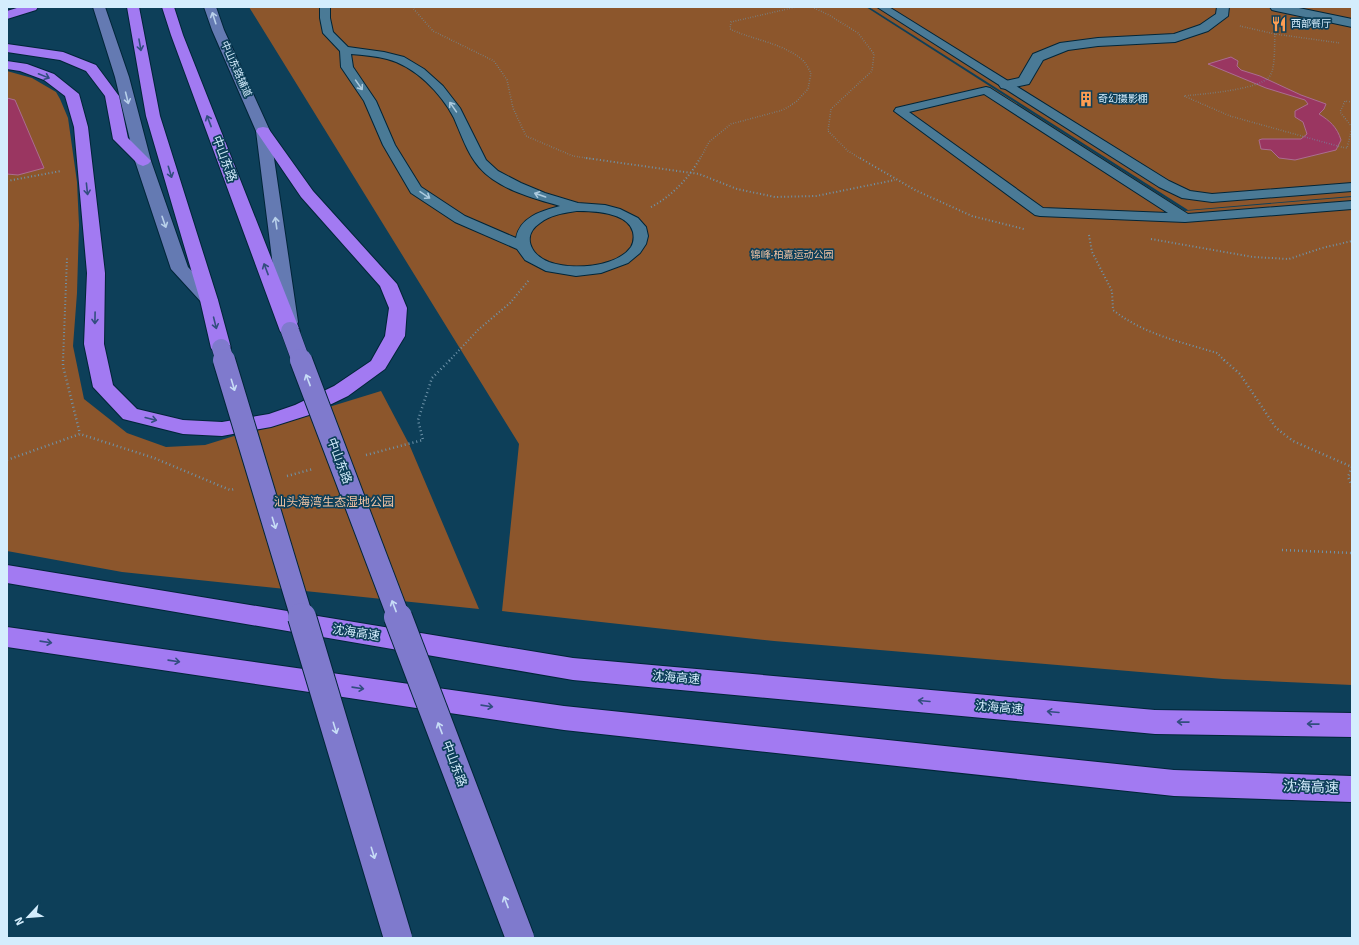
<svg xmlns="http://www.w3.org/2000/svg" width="1359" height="945" viewBox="0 0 1359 945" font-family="Signika,'Noto Sans SC',sans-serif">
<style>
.green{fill:#8c562c}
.water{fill:#9a3661;stroke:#ab6d90}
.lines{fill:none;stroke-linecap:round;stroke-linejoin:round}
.lane-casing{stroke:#002538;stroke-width:2}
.street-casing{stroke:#002538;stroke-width:2}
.secondary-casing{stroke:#002538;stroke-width:2}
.highway-casing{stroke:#002538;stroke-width:2}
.path-far2{stroke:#6f94aa;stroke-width:1.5;stroke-dasharray:0.5 2;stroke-linecap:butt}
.path-far1{stroke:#6f94aa;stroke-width:2;stroke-dasharray:1 2.5;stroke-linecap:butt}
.path{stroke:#6f94aa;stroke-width:2.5;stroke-dasharray:1 3;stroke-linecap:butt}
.lane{fill:#4a7a96;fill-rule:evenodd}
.street{fill:#4a7a96;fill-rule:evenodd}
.secondary{fill:#647ab2;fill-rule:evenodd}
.highway{fill:#a27af2;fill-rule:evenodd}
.primary-bridge-far2-casing{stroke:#002538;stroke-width:19;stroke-linecap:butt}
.primary-bridge-far1-casing{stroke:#002538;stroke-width:24;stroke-linecap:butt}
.primary-bridge-casing{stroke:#002538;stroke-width:30;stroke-linecap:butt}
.primary-bridge-far2{stroke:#7f7acd;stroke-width:18}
.primary-bridge-far1{stroke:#7f7acd;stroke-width:22}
.primary-bridge{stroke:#7f7acd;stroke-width:28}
.oneway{stroke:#b8d0ea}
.oneway2{stroke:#324e7f}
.oneway3{stroke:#abcade}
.oneway4{stroke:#c7dcf6}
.labels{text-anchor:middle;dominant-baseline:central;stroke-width:3.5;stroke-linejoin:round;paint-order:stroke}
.far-poi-label{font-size:10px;fill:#d4edfd;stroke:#0d3f59;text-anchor:start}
.far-street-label{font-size:10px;fill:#d4edfd;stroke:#0d3f59}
.far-park-label{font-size:10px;fill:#f1c3a3;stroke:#0d3f59}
.street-label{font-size:12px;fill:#d4edfd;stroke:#0d3f59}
.park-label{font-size:12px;fill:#f1c3a3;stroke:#0d3f59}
.near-street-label{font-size:14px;fill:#d4edfd;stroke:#0d3f59}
</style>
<rect width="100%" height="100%" fill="#0d3f59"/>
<g class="green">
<polygon points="249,7 866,7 1185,211 1352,197 1352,685 1223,679 774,641 502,611 519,444"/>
<polygon points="869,7 1352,7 1352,196 1188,210"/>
<polygon points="7,71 32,78 56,92 60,99 68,118 77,182 79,225 77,293 73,346 84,399 127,433 166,447 205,445 381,391 409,444 479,609 122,572 7,551"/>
</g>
<g class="water">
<path d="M1231 57 1238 61 1237 66 1241 70 1260 76 1301 95 1326 104 1324 109 1319 114C1330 121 1337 127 1341 140L1336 150 1295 160 1279 158 1271 150 1261 149 1259 140 1262 139H1301L1307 134 1303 122 1295 117V111L1308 104 1305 100 1266 88 1208 64Z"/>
<polygon points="7,98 15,100 44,168 18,175 7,174"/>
</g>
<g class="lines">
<g class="lane-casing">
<g id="lane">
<path d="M320 7H330V18L333 32 348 47 384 52 404 57 424 69 443 86 460 108 486 160 498 171 521 183 545 193 578 203 605 205 620 209 638 218 646 227 648 236 646 244 640 253 628 263 601 273 576 276 546 271 525 260 517 249 455 222 411 193 383 145 364 101 341 67 340 51 323 33 320 18ZM351 54C363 55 375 56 387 59 415 66 441 93 454 118 461 134 467 153 479 167 498 189 532 198 560 206 541 211 520 217 516 238L465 216 421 187 395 145 376 101 353 67ZM577 211C593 211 628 212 633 232 634 237 634 242 631 247 616 268 571 270 549 262 531 255 521 236 540 223 550 215 564 213 577 211Z"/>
<polygon points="877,7 889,7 1169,181 1190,191 1212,194 1352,183 1352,191 1212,202 1182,198 1159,187"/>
<path d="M986 87 990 88 1188 214 1352 201V209L1185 222 1040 216 1035 215 894 111 896 108ZM984 94 1168 213 1043 208 909 112Z"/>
</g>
</g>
<g class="street-casing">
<g id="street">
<polygon points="1217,7 1229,7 1228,16 1208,31 1175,42 1098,46 1068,50 1043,60 1029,84 1006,89 1001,88 999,85 1001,82 1019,78 1033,54 1060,43 1098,38 1174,34 1200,25 1216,14"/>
<polygon points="1270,7 1294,7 1352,19 1352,27 1276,11 1272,10"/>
</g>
</g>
<g class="secondary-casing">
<g id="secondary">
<polygon points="93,7 105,7 129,77 151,161 188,267 215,296 218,300 215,304 209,306 203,304 171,269 135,161 115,77"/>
<polygon points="204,7 216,7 224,30 270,131 298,322 296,326 289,328 282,326 280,322 256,131 212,30"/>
</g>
</g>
<g class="highway-casing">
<g id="highway">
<polygon points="20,7 38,7 36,10 7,19 7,11"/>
<polygon points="127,7 139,7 160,116 218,300 231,348 228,352 221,354 214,352 211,348 200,300 146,116"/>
<polygon points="162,7 174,7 183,35 300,331 297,335 290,337 283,335 280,331 171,35"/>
<polygon points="7,44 63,52 96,65 119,96 128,138 151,161 148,164 143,166 138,164 113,139 105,96 86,71 60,60 7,52"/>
<polygon points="7,61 27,64 54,74 79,94 88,127 105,273 104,344 113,385 137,409 183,420 222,422 269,414 295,405 334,386 371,361 385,336 389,308 380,286 301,197 256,131 258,128 263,127 268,128 313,191 397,284 407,308 405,336 385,369 348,396 309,415 271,427 222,436 183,434 123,419 93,387 84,344 87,273 74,127 65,96 44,80 20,71 7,69"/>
<polygon points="7,565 573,658 1155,710 1352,713 1352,737 1155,734 573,680 7,583"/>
<polygon points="7,627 564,706 1174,770 1352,776 1352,802 1174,796 564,730 7,647"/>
</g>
</g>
<g class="path-far2">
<polyline points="412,7 433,31 494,61 507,80 513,108 526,136 573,156 593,159"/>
<polyline points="812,7 829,15 858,33 874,54 872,71 831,109 828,131 848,151 861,159"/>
<polyline points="1240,26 1275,34 1340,43"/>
<path d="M1275 34C1274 45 1276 69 1269 77 1258 90 1202 94 1184 96L1230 116 1341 147 1347 148 1352 128"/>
<polyline points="1352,102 1345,101 1340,112 1352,127"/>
<path d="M700 159 709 142 731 124 783 110 796 102 808 89 811 73C808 68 805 61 800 58 779 42 753 40 730 29L731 22 796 7"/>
</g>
<g class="path-far1">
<polyline points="586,158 699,174 737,189 775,197 816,196 895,180"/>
<polyline points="860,158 917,191 972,216 1024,229"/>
<polyline points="7,181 61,171"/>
<path d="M651 207C671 197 690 177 700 158"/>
<path d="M1089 235 1092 252 1112 291 1113 310C1143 334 1181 342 1217 353L1225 361"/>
<polyline points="1151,239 1253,257 1289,259 1322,248 1352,241"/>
<polyline points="63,361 67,258"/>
<polyline points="449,361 478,330 510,303 529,280"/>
</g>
<g class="path">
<polyline points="63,360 63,366 80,434"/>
<polyline points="1224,360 1240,374 1276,428 1293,441 1352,467"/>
<polyline points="366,455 423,440 418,420 432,378 450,360"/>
<polyline points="7,460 80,434 154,458 230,490 235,489"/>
<polyline points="1352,467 1348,477 1352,486"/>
<polyline points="287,476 313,469"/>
<polyline points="1282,550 1352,553"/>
</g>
<use href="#lane" class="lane"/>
<use href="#street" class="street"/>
<use href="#secondary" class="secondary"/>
<use href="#highway" class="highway"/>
<g class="primary-bridge-far2-casing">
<g id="primary-bridge-far2">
<polyline points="290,331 301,361"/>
<polyline points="221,348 225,361"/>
</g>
</g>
<g class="primary-bridge-far1-casing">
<g id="primary-bridge-far1">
<polyline points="224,360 302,618"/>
<polyline points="301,360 399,618"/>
</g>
</g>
<g class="primary-bridge-casing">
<g id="primary-bridge">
<polyline points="302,617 398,938"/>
<polyline points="398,617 520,938"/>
</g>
</g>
<use href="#primary-bridge-far2" class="primary-bridge-far2"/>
<use href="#primary-bridge-far1" class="primary-bridge-far1"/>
<use href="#primary-bridge" class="primary-bridge"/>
</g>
<defs><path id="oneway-shaft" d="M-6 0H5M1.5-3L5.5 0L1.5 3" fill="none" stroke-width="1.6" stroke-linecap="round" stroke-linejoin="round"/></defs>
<g class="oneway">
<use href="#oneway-shaft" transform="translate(214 18) rotate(-108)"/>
<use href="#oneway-shaft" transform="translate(127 98) rotate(76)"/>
<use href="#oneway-shaft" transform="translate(164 222) rotate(71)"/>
<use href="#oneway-shaft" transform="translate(276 223) rotate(-98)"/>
</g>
<g class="oneway2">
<use href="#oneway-shaft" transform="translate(140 45) rotate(80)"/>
<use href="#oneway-shaft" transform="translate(44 76) rotate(22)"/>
<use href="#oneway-shaft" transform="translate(209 121) rotate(-111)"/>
<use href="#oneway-shaft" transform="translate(170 172) rotate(73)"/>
<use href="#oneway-shaft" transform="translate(87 189) rotate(84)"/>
<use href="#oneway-shaft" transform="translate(266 269) rotate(-111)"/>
<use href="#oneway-shaft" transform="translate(95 318) rotate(91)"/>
<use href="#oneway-shaft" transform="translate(215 323) rotate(76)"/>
<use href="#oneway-shaft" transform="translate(151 419) rotate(14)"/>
<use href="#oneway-shaft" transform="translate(46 642) rotate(8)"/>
<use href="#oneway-shaft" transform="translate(174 661) rotate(8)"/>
<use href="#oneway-shaft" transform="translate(358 688) rotate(8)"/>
<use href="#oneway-shaft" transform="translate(924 701) rotate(-175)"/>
<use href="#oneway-shaft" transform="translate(487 706) rotate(8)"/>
<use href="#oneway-shaft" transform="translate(1053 712) rotate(-175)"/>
<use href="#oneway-shaft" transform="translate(1183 722) rotate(-179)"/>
<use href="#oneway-shaft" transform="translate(1313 724) rotate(-179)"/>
</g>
<g class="oneway3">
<use href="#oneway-shaft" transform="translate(359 85) rotate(55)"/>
<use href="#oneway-shaft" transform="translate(453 107) rotate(-125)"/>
<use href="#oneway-shaft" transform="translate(425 195) rotate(34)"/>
<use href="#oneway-shaft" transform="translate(540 195) rotate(-161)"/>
</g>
<g class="oneway4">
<use href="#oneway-shaft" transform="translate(308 380) rotate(-111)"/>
<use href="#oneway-shaft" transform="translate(233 385) rotate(73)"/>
<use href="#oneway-shaft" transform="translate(274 523) rotate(73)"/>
<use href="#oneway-shaft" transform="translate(394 606) rotate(-111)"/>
<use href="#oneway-shaft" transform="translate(335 728) rotate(73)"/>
<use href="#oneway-shaft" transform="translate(440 728) rotate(-111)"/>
<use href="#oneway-shaft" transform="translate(373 853) rotate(73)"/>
<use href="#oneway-shaft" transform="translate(506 902) rotate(-111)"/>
</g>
<defs>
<g id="restaurant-bare" transform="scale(1.2)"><path d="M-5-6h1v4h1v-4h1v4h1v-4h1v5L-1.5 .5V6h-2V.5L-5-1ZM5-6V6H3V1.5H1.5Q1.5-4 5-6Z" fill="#fc9d53" stroke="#0d3f59" stroke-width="2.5" paint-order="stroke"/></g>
<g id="building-bare" transform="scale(1.2)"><path d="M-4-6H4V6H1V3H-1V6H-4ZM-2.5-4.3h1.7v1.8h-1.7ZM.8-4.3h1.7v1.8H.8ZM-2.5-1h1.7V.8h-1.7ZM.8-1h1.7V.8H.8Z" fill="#fc9d53" stroke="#0d3f59" stroke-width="2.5" paint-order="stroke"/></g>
</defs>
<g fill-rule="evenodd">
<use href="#restaurant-bare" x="1279" y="24"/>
<use href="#building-bare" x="1086" y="99"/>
</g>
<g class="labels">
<g class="far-poi-label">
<text x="1291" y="24">西部餐厅</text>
<text x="1098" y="99">奇幻摄影棚</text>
</g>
<g class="far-street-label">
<text transform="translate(236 69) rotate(66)">中山东路辅道</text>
</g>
<g class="far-park-label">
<text x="792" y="255">锦峰·柏嘉运动公园</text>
</g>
<g class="street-label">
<text transform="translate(224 159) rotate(69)">中山东路</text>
<text transform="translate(339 461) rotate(69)">中山东路</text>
<text transform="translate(356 633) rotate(9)">沈海高速</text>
<text transform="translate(676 678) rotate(5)">沈海高速</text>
<text transform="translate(999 708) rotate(5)">沈海高速</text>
<text transform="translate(454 764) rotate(69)">中山东路</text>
</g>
<g class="park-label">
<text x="334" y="502">汕头海湾生态湿地公园</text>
</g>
<g class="near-street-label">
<text transform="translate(1311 787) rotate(2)">沈海高速</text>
</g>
</g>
<rect width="1359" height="945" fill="none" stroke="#d4edfd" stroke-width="16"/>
<g transform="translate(28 917) rotate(244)" stroke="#0d3f59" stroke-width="3" paint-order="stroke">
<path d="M0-3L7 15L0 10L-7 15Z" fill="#d4edfd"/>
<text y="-6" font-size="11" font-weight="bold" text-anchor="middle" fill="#d4edfd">N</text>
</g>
</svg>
